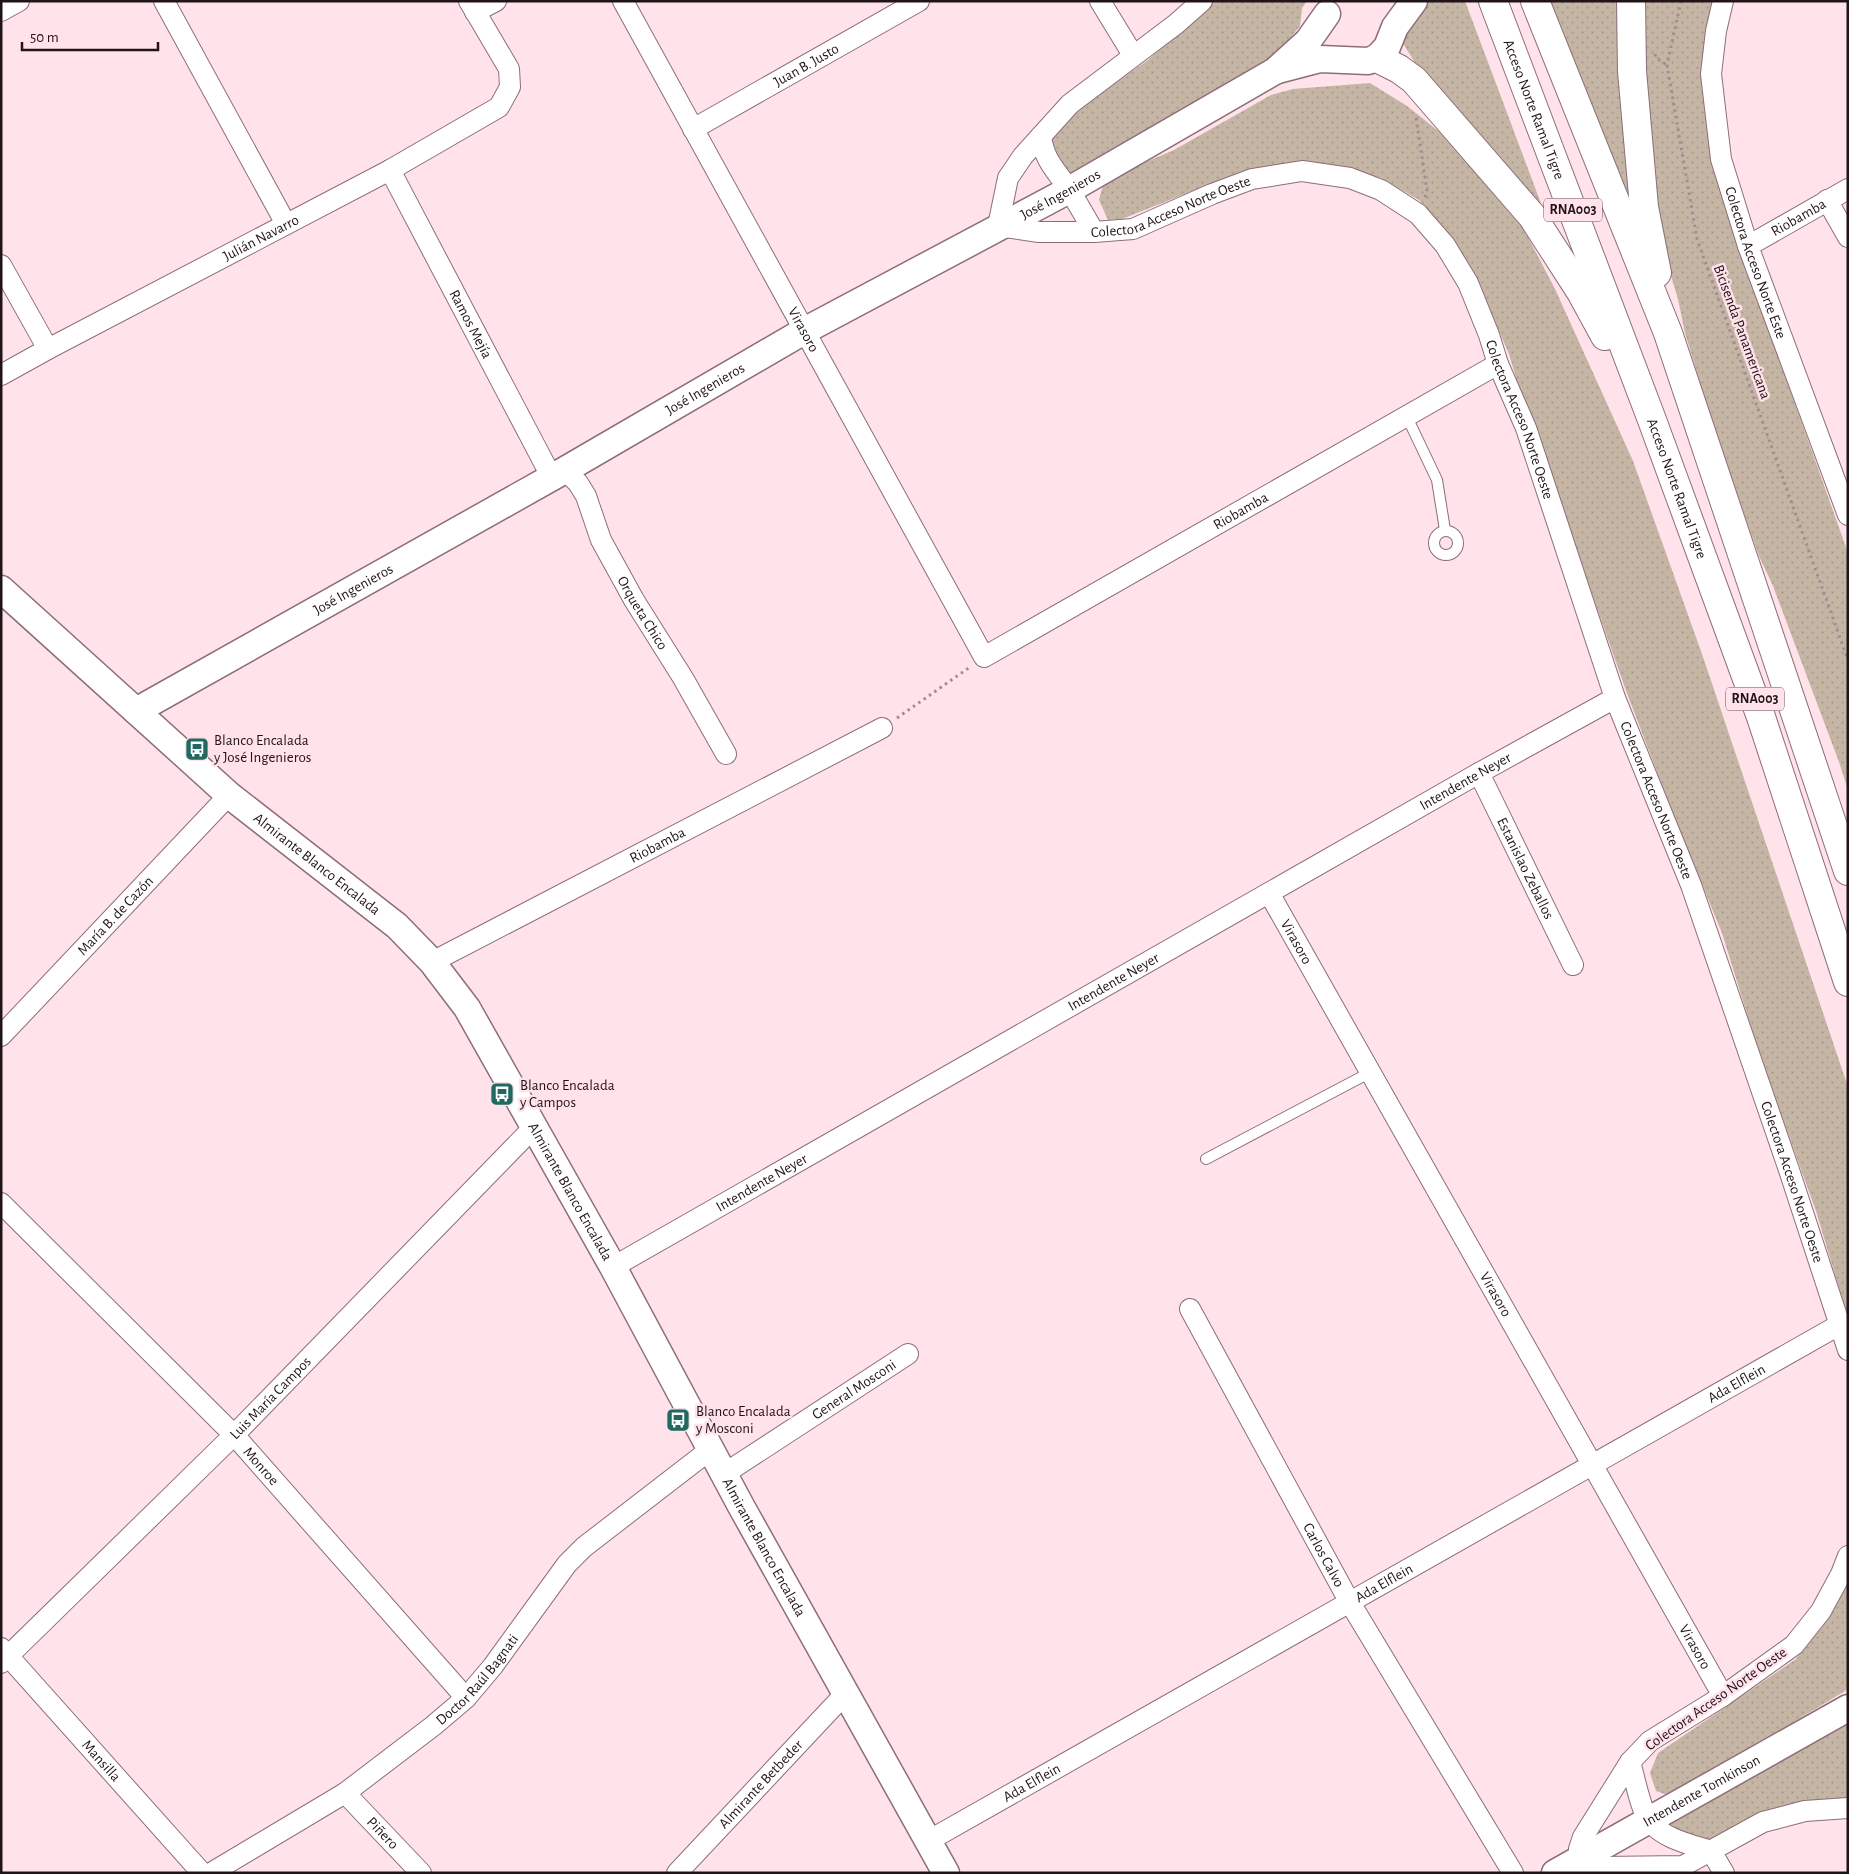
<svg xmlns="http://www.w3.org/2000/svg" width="1849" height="1874" viewBox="0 0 1849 1874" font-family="'Alegreya Sans',sans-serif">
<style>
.grass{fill:url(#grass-dots)}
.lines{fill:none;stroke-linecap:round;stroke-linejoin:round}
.service-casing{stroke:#8d6e77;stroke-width:12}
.minor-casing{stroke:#8d6e77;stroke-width:22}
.tertiary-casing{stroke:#8d6e77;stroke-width:29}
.motorway-casing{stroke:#8d6e77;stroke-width:30}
.path{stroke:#a28c92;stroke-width:3;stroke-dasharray:2.5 4;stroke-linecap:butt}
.service{stroke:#fff;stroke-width:10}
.minor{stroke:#fff;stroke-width:20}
.tertiary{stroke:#fff;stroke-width:26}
.motorway{stroke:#fff;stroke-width:28}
.labels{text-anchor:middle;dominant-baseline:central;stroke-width:5;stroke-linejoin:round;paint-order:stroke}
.shield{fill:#ffe2ea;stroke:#635257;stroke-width:1}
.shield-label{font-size:14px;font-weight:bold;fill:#201418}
.street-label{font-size:15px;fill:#201418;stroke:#ffe2ea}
.poi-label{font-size:15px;fill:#201418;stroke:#ffe2ea;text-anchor:start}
</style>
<defs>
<pattern id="grass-dots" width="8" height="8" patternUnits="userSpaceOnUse" patternTransform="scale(1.25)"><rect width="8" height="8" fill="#c5b5a5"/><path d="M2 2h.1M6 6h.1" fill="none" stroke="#a99b8d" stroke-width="1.8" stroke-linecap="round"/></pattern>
</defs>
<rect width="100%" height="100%" fill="#ffe2ea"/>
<g class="grass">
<polygon points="1214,1 1307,1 1302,8 1300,26 1268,64 1070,173 1057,166 1048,148 1053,132 1074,112 1148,60"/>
<polygon points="1423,1 1465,1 1563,262 1425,79 1404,45 1404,26"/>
<polygon points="1548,1 1617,1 1630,210"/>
<polygon points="1644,1 1716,1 1705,68 1769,330 1848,553 1848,790 1839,762 1773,586 1759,556 1713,426 1685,333 1678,299 1667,263 1655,206 1648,132"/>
<polygon points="1370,83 1407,106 1471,157 1516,214 1555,289 1633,461 1702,654 1848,1087 1848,1318 1816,1211 1760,1056 1722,933 1672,811 1628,696 1519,388 1509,354 1475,276 1449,235 1419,200 1381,178 1341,167 1267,167 1190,192 1122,219 1108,220 1099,200 1103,185 1120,173 1174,150 1271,95 1293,89"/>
<path d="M1848 1579V1687L1845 1691 1671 1796 1656 1791 1650 1773 1658 1753 1796 1659C1817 1635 1836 1608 1848 1579Z"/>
<polygon points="1848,1715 1848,1802 1687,1855 1677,1849 1665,1825"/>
</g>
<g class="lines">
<g class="service-casing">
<g id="service">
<polyline points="1407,417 1437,480 1445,530"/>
<circle cx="1446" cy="543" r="12"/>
<polyline points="1206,1159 1371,1072"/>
</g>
</g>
<g class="minor-casing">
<g id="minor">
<polyline points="164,1 286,224"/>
<path id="s1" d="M623 1 984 657 1498 364"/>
<polyline points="1100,1 1133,55"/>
<path id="s2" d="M1202 1 1176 24 1070 104 1023 156 1008 178 998 226 1039 232H1094L1133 229 1212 194 1252 179 1302 171 1350 178 1381 190 1418 214 1445 245 1468 283 1489 335 1498 364 1526 428 1615 698 1691 885 1789 1170 1848 1350"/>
<path id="s3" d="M1723 1 1716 31 1711 74 1721 159 1748 246 1848 515"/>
<polyline points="1,11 19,1"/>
<polyline points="475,12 496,1"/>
<path id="s4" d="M693 129 919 1"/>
<path d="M1041 136C1044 161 1057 171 1070 191 1078 204 1086 218 1094 232"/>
<path id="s5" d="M390 170 552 478"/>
<polyline points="1827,200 1848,237"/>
<path id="s6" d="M1748 246 1848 189"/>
<polyline points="1,265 48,349"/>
<path id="s7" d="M1 375 48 349 390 170 499 107 510 87 509 69 469 1"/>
<path id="s8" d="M565 470 578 483 586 496 601 540 634 600 683 678 726 754"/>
<path id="s9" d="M1479 773 1573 965"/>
<path id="s10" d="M1269 893 1723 1696"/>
<path id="s11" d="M432 962 882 728"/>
<path id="s12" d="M1 1036 229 795"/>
<path id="s13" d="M1 1203 234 1435 466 1698"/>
<path id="s14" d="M613 1267 1479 773 1615 698"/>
<path id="s15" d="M1190 1309 1349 1601 1513 1873"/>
<path id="s16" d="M724 1474 908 1354"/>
<polyline points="1848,1556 1841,1574 1821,1611 1794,1645 1723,1696 1650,1741 1630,1762 1583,1837 1579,1849 1581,1858 1591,1864 1603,1867 1683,1866 1763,1822 1805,1811 1848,1808"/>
<path id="s17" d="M1 1648 202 1873"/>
<path id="s18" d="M1 1663 234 1435 534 1127"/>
<path d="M1630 1762C1634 1775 1641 1811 1649 1821 1664 1839 1689 1844 1711 1851L1724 1873"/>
<path id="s19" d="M345 1793 421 1873"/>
<path id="s20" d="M928 1841 1839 1325"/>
<path id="s21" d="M211 1873 345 1793 433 1726 466 1698 493 1666 567 1564 584 1547 711 1449"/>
<path id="s22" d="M677 1873 845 1694"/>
</g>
</g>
<g class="tertiary-casing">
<g id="tertiary">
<polyline points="1278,70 1320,59 1368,61 1377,58 1387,47 1395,27 1414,1"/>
<path id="s23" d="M1 589 229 795 397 926 432 962 467 1008 613 1267 741 1506 946 1873"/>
<path id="s24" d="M136 711 565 470 804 331 1069 190 1275 71 1308 41 1327 14"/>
<path id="s25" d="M1555 1873 1848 1708"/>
</g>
</g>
<g class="motorway-casing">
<g id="motorway">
<path id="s26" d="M1493 1 1652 420 1761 717 1848 982"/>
<polyline points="1535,1 1668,333 1848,871"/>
<polyline points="1631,1 1632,71 1644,207 1657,273"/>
<polyline points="1377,58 1399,69 1414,80 1532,216 1581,292 1605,336"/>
</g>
</g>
<g class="path">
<polyline points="1681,1 1667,65 1697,239 1848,660"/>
<polyline points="1655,54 1656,58 1667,65"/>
<polyline points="1416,118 1427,190 1425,198"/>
<polyline points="897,718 970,667"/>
</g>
<use href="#service" class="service"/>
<use href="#minor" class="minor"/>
<use href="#tertiary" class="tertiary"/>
<use href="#motorway" class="motorway"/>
</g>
<defs>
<g id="bus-square" transform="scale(1.25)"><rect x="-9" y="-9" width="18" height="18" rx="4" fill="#1f6961" stroke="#ffe2ea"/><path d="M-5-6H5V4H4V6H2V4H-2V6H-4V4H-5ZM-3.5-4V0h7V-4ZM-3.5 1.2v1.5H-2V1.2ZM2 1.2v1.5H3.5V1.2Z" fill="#fff"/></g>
</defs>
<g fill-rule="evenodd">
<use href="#bus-square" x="197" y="749"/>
<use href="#bus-square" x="502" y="1094"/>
<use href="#bus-square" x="678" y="1420"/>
</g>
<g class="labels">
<g class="shield">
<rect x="1544" y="198.5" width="58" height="23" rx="4"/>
<rect x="1726" y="687.5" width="58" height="23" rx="4"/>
</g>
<g class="shield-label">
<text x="1573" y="210">RNA003</text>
<text x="1755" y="699">RNA003</text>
</g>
<g class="street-label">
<text stroke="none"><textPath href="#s4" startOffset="130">Juan B. Justo</textPath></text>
<text stroke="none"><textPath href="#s26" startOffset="116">Acceso Norte Ramal Tigre</textPath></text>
<text stroke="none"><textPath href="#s24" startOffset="1059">José Ingenieros</textPath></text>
<text stroke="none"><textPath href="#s2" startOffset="491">Colectora Acceso Norte Oeste</textPath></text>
<text stroke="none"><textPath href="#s6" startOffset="58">Riobamba</textPath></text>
<text stroke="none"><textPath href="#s7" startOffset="294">Julián Navarro</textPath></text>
<text stroke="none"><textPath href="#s3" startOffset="269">Colectora Acceso Norte Este</textPath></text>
<text stroke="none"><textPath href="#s5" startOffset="174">Ramos Mejía</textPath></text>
<text stroke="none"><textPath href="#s1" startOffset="375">Virasoro</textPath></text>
<text transform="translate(1742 332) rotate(70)">Bicisenda Panamericana</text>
<text stroke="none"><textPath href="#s24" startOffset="654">José Ingenieros</textPath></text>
<text stroke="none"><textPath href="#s2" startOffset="986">Colectora Acceso Norte Oeste</textPath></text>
<text stroke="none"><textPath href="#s26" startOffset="521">Acceso Norte Ramal Tigre</textPath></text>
<text stroke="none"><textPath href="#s1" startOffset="1044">Riobamba</textPath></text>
<text stroke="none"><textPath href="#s24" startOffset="249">José Ingenieros</textPath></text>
<text stroke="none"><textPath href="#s8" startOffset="164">Orqueta Chico</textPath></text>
<text stroke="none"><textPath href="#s14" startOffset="981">Intendente Neyer</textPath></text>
<text stroke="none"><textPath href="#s2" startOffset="1391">Colectora Acceso Norte Oeste</textPath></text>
<text stroke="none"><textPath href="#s11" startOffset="254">Riobamba</textPath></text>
<text stroke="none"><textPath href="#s23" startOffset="419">Almirante Blanco Encalada</textPath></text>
<text stroke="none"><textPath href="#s9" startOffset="106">Estanislao Zeballos</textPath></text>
<text stroke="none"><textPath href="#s12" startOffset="166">María B. de Cazón</textPath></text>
<text stroke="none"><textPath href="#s10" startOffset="56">Virasoro</textPath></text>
<text stroke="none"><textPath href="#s14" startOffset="576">Intendente Neyer</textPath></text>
<text stroke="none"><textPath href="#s14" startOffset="171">Intendente Neyer</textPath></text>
<text stroke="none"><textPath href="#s2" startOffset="1796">Colectora Acceso Norte Oeste</textPath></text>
<text stroke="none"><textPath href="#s23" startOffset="839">Almirante Blanco Encalada</textPath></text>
<text stroke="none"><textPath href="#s10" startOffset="461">Virasoro</textPath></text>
<text stroke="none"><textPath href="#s20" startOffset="929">Ada Elflein</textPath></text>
<text stroke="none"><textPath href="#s16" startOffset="155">General Mosconi</textPath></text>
<text stroke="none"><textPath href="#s18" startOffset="378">Luis María Campos</textPath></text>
<text stroke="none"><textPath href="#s13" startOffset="370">Monroe</textPath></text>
<text stroke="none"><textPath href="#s23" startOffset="1244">Almirante Blanco Encalada</textPath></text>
<text stroke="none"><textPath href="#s15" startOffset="280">Carlos Calvo</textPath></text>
<text stroke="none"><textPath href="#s20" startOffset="524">Ada Elflein</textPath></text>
<text stroke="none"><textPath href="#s10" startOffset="866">Virasoro</textPath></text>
<text stroke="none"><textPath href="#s21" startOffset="331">Doctor Raúl Bagnati</textPath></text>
<text transform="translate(1716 1699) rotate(-35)">Colectora Acceso Norte Oeste</text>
<text stroke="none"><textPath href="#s17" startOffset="151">Mansilla</textPath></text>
<text stroke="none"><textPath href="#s20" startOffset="119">Ada Elflein</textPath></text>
<text stroke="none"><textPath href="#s22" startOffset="122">Almirante Betbeder</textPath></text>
<text stroke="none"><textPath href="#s25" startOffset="168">Intendente Tomkinson</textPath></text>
<text stroke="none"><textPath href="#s19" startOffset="55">Piñero</textPath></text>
</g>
<g class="poi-label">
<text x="214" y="740">Blanco Encalada<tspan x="214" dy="17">y José Ingenieros</tspan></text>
<text x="520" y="1085">Blanco Encalada<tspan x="520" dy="17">y Campos</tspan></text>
<text x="696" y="1411">Blanco Encalada<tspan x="696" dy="17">y Mosconi</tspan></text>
</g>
</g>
<rect width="1849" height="1874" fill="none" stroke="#201418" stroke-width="5"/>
<path d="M22 42v8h136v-8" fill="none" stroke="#201418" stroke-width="2.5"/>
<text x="30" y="42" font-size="15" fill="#201418" stroke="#ffe2ea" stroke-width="4" paint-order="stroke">50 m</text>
</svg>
